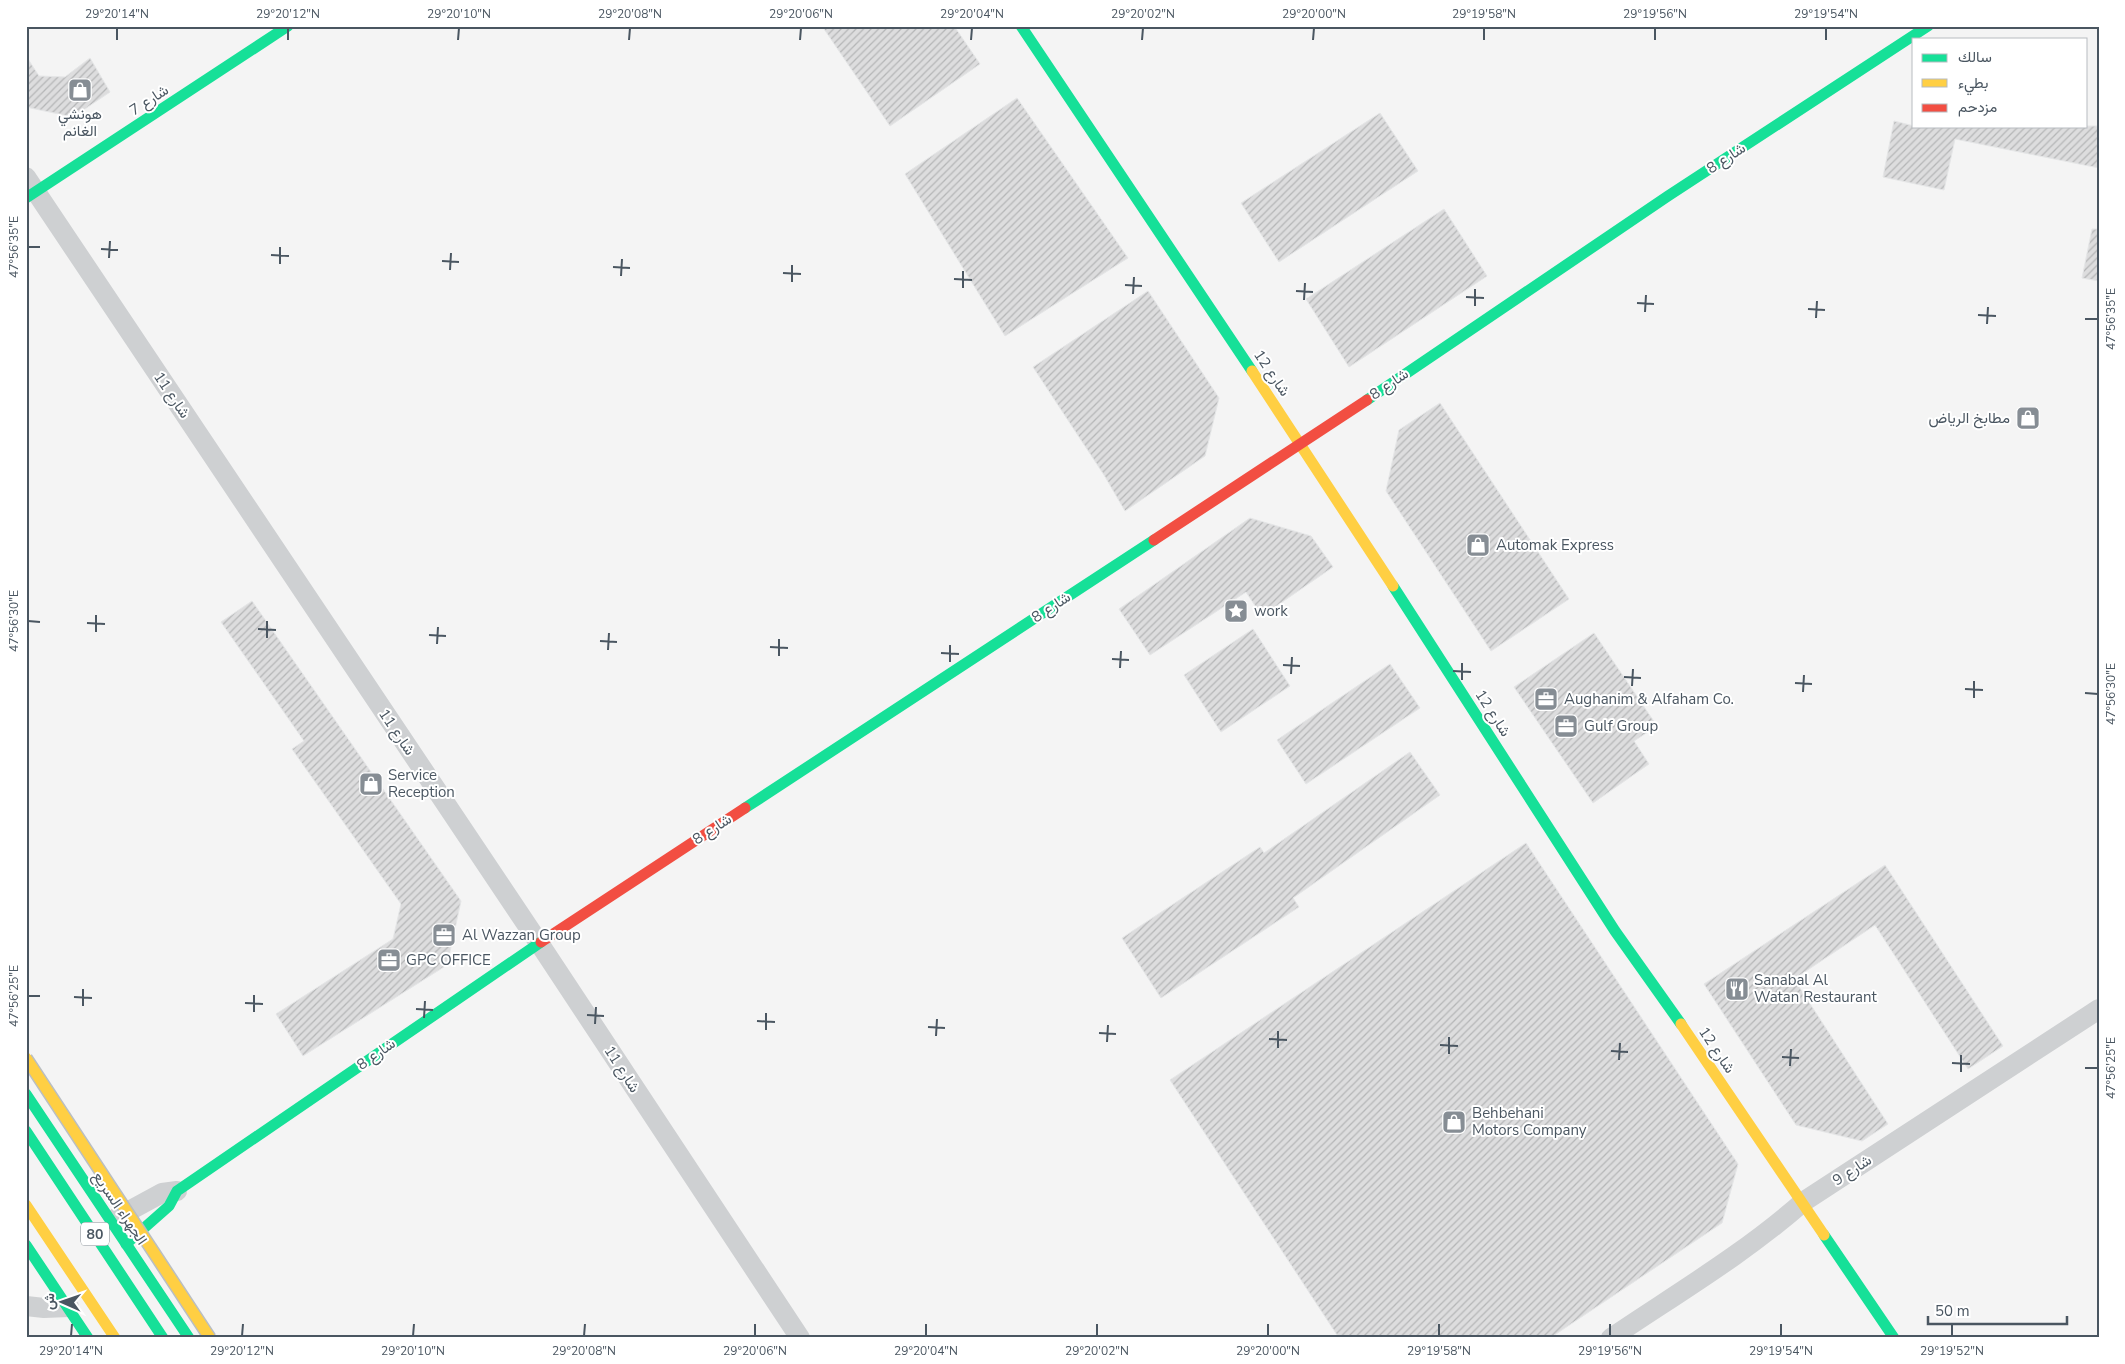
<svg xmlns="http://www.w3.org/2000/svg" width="2125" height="1364" viewBox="0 0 2125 1364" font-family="'Nunito Sans',Vazirmatn,sans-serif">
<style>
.building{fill:url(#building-hatch);stroke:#e5e6e7}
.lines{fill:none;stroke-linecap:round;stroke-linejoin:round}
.street{stroke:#ced0d2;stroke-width:20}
.fast{stroke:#16e098;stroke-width:11}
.slow{stroke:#ffcf43;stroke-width:11}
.jam{stroke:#f24e42;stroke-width:11}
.slow-bridge-casing{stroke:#b9bec3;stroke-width:14;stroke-linecap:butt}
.slow-bridge{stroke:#ffcf43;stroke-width:11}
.ticks{fill:none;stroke:#4a5661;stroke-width:2}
.labels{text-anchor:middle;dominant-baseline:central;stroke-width:4;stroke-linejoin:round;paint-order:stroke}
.shield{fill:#fff;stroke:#808990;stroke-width:1}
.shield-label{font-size:14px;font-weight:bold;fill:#4a5661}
.street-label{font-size:15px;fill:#4a5661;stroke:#fff}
.poi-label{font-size:15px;fill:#4a5661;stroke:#fff;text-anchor:start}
.neatline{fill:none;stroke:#4a5661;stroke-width:2}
.ticks-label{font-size:12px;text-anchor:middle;fill:#4a5661}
</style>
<defs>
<pattern id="building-hatch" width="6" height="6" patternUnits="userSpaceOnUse" patternTransform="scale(1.25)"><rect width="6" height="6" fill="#ddddde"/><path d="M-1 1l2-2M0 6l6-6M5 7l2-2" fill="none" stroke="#b5b6b7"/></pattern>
</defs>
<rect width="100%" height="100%" fill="#f4f4f4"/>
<g class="building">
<polygon points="822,26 954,26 980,64 890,126"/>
<polygon points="26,56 39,76 65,77 90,58 110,92 73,117 26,107"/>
<polygon points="1017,98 1128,258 1005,336 905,174"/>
<polygon points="1380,113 1418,171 1279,262 1241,203"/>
<polygon points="1894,121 1914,126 2099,126 2099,168 1955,139 1944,190 1883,177"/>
<polygon points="1444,209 1487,276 1349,367 1306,299"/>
<polygon points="2092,229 2099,229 2099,281 2082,278"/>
<polygon points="1148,291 1219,398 1205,456 1125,511 1104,475 1033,367"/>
<polygon points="1440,403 1569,599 1491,651 1386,491 1399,430"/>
<polygon points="1250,518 1311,536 1333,567 1262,616 1246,592 1150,655 1119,609"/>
<polygon points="252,601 461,901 447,965 303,1056 276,1014 393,939 401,904 292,749 304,741 221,622"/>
<polygon points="1253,629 1290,686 1221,732 1184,675"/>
<polygon points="1594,633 1657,726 1634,741 1649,764 1593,803 1514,687"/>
<polygon points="1390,664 1420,708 1306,784 1277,740"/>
<polygon points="1410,752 1440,795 1293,898 1299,907 1161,998 1122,938 1260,847 1264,853"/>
<polygon points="1526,843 1738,1164 1722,1223 1550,1338 1339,1338 1170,1080"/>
<polygon points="1885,865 2003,1046 1968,1069 1875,925 1794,979 1888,1124 1862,1141 1796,1125 1704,984"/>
</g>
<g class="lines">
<g class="street">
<polyline points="26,177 539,943 800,1338"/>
<polyline points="116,1218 162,1193 177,1191"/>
<polyline points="26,1306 44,1308 69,1307"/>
<path d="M1611 1338C1676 1294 1744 1254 1803 1202L2099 1009"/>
</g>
<g class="fast">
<polyline points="1021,26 1252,371"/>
<polyline points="26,198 288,26"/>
<polyline points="1367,400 1668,196 1928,26"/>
<polyline points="1393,586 1615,931 1681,1024"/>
<polyline points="745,808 1154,540"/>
<polyline points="26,1094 189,1338"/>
<polyline points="26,1131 163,1338"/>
<polyline points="1824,1235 1894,1338"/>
<polyline points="126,1244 169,1206 177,1191 541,942"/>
<polyline points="26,1245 88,1338"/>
</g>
<g class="slow">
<polyline points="1252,371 1393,586"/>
<polyline points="1681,1024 1824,1235"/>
<polyline points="26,1205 115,1338"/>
</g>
<g class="jam">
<polyline points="1154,540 1367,400"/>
<polyline points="541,942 745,808"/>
</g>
<g class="slow-bridge-casing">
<polyline id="slow-bridge" points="26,1058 210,1338"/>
</g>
<use href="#slow-bridge" class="slow-bridge"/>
</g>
<path class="ticks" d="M117 40V28M288 40V28M458 40 459 28M629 40 630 28M800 40 801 28M971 40 972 28M1142 40 1143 28M1313 40 1314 28M1484 40V28M1655 40V28M1826 40V28M28 247H40M101 249 118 250M271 255 289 256M109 258 110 241M442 261 459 262M280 264V247M613 267 630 268M450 270 451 253M783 273 801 274M621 276 622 259M954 279 972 280M792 282V265M1125 285 1142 286M963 288V271M1296 291 1313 292M1133 294 1134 277M1466 297 1484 298M1304 300 1305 283M1637 303 1654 304M1475 306V289M1808 309 1825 310M1645 312 1646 295M1978 315 1996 316M1816 318 1817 301M2085 319H2098M1987 324 1988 307M28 621 40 622M87 623 105 624M258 629 276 630M96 632V615M429 635 446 636M267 638V621M600 641 617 642M437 644 438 627M770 647 788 648M608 650 609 633M941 653 959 654M779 656V639M1112 659 1129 660M950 662V645M1283 665 1300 666M1120 668 1121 651M1453 671 1471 672M1291 674 1292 657M1624 677 1641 678M1462 680V663M1795 683 1812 684M1632 686 1633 669M1965 689 1983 690M1803 692 1804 675M2085 693 2098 694M1974 698V681M28 996H40M74 997 92 998M245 1003 263 1004M83 1006V989M416 1009 433 1010M254 1012V995M587 1015 604 1016M424 1018 425 1001M757 1021 775 1022M595 1024 596 1007M928 1027 945 1028M766 1030V1013M1099 1033 1116 1034M936 1036 937 1019M1269 1039 1287 1040M1107 1042 1108 1025M1440 1045 1458 1046M1278 1048V1031M1611 1051 1628 1052M1449 1054V1037M1782 1057 1799 1058M1619 1060 1620 1043M1952 1063 1970 1064M1790 1066 1791 1049M2085 1068H2098M1961 1072V1055M71 1336 72 1324M242 1336 243 1324M413 1336 414 1324M584 1336 585 1324M755 1336V1324M926 1336V1324M1097 1336V1324M1268 1336V1324M1439 1336V1324M1610 1336V1324M1781 1336V1324M1952 1336V1324"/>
<defs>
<g id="shop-square" transform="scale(1.25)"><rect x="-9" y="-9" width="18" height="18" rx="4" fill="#868d94" stroke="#fff"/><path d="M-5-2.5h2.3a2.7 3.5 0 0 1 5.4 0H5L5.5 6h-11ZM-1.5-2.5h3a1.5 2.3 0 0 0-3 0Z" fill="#fff"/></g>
<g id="sight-square" transform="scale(1.25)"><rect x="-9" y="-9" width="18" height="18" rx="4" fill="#868d94" stroke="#fff"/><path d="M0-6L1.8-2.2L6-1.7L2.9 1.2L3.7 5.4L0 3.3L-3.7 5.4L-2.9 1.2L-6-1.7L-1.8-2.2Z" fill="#fff"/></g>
<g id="office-square" transform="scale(1.25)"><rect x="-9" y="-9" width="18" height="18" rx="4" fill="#868d94" stroke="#fff"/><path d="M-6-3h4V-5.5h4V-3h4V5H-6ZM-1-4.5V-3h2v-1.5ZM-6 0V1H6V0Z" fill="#fff"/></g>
<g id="restaurant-square" transform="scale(1.25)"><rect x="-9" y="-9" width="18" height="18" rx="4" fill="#868d94" stroke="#fff"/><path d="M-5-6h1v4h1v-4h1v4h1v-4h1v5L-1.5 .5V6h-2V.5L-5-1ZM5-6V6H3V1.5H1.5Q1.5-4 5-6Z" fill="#fff"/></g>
</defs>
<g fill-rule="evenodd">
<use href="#shop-square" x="80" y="90"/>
<use href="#shop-square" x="2028" y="418"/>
<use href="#shop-square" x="1478" y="545"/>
<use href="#sight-square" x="1236" y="611"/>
<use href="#office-square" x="1546" y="699"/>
<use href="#office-square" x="1566" y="726"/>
<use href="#shop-square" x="371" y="784"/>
<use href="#office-square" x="444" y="935"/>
<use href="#office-square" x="389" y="960"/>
<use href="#restaurant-square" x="1737" y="989"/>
<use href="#shop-square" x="1454" y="1122"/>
</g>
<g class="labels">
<rect class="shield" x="81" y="1222.5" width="28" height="23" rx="4"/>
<g class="shield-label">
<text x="95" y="1234">80</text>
</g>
<g class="street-label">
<text transform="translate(149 100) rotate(-33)">شارع 7</text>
<text transform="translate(1726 158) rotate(-33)">شارع 8</text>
<text transform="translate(1272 373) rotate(56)">شارع 12</text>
<text transform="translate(1389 384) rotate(-34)">شارع 8</text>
<text transform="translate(172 395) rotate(56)">شارع 11</text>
<text transform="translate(1051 607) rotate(-33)">شارع 8</text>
<text transform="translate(1493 713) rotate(57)">شارع 12</text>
<text transform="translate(397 732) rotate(56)">شارع 11</text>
<text transform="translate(712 829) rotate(-33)">شارع 8</text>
<text transform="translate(1717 1050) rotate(56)">شارع 12</text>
<text transform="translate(376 1054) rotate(-35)">شارع 8</text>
<text transform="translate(622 1069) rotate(57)">شارع 11</text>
<text transform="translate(1852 1170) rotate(-33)">شارع 9</text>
<text transform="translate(120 1208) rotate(56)">الجهراء السريع</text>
</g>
<g class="poi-label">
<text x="80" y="114" text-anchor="middle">هونشي<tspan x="80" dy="17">الغانم</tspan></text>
<text x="2010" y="418" text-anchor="end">مطابخ الرياض</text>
<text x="1496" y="545">Automak Express</text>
<text x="1254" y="611">work</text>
<text x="1564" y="699">Aughanim &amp; Alfaham Co.</text>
<text x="1584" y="726">Gulf Group</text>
<text x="388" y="775">Service<tspan x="388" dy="17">Reception</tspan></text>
<text x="462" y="935">Al Wazzan Group</text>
<text x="406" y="960">GPC OFFICE</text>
<text x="1754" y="980">Sanabal Al<tspan x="1754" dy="17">Watan Restaurant</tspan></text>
<text x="1472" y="1113">Behbehani<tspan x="1472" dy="17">Motors Company</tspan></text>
</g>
</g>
<rect width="2125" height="1364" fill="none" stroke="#ffffff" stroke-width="55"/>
<rect x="1912" y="38" width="175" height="90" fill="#ffffff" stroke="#b7bbc0"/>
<rect x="1922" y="54" width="25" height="8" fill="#16e098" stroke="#b7bbc0"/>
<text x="1958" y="62" font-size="15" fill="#4a5661">سالك</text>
<rect x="1922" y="79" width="25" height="8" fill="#ffcf43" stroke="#b7bbc0"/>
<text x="1958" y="88" font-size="15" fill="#4a5661">بطيء</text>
<rect x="1922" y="104" width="25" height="8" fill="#f24e42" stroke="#b7bbc0"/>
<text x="1958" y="112" font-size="15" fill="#4a5661">مزدحم</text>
<g transform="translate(62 1302) rotate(272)" stroke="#ffffff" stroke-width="4" paint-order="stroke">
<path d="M0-4L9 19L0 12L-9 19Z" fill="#4a5661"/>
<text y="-8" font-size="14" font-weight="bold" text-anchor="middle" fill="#4a5661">ش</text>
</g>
<path d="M1928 1316v8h139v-8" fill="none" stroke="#4a5661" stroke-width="2.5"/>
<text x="1935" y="1316" font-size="15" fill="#4a5661" stroke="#ffffff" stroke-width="4" paint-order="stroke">50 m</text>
<rect x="28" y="28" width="2070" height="1308" class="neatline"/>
<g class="ticks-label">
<text x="117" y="18">29°20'14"N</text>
<text x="288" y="18">29°20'12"N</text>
<text x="459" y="18">29°20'10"N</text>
<text x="630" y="18">29°20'08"N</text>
<text x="801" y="18">29°20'06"N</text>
<text x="972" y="18">29°20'04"N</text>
<text x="1143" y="18">29°20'02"N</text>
<text x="1314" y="18">29°20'00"N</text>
<text x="1484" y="18">29°19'58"N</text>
<text x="1655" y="18">29°19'56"N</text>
<text x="1826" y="18">29°19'54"N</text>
<text transform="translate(14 247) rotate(-90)" y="4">47°56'35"E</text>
<text transform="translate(2111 319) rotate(-90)" y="4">47°56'35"E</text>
<text transform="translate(14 621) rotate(-90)" y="4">47°56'30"E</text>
<text transform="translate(2111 694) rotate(-90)" y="4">47°56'30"E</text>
<text transform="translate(14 996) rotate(-90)" y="4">47°56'25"E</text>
<text transform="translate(2111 1068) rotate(-90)" y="4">47°56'25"E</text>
<text x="71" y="1355">29°20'14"N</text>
<text x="242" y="1355">29°20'12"N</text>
<text x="413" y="1355">29°20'10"N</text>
<text x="584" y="1355">29°20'08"N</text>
<text x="755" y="1355">29°20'06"N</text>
<text x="926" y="1355">29°20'04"N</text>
<text x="1097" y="1355">29°20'02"N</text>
<text x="1268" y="1355">29°20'00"N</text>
<text x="1439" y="1355">29°19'58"N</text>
<text x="1610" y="1355">29°19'56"N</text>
<text x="1781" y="1355">29°19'54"N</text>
<text x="1952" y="1355">29°19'52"N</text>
</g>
</svg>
